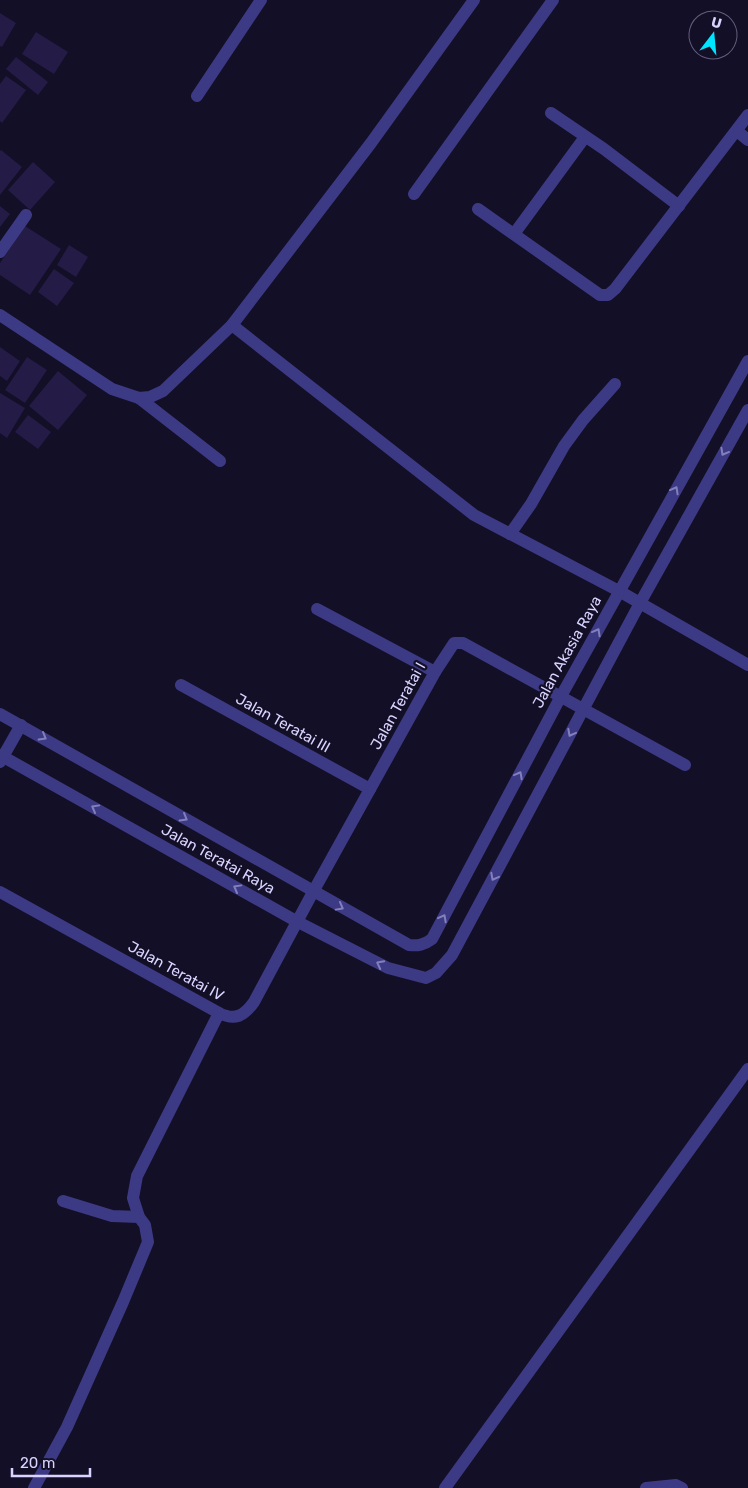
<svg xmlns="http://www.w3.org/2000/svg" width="748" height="1488" viewBox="0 0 748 1488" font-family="Rubik,sans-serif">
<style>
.building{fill:#241b47}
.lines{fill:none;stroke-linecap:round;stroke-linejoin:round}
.minor{stroke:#3d3a85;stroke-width:12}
.oneway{stroke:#837fbc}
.labels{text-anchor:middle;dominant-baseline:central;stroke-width:4.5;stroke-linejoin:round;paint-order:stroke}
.street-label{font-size:15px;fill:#d9d4ff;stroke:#130f26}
</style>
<rect width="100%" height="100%" fill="#130f26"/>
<g class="building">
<polygon points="0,13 16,23 2,47 0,46"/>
<polygon points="36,32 68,52 54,74 22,54"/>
<polygon points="16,57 48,82 38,95 6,69"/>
<polygon points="6,76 26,90 2,123 0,121 0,84"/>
<polygon points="1,150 22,167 0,195 0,151"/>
<polygon points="33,162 55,182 30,210 8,190"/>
<polygon points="0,206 10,214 0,227"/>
<polygon points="25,226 61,249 30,295 0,275 0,263"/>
<polygon points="69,245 88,257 76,277 57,265"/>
<polygon points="54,269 74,283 57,306 38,292"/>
<polygon points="0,347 20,361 7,381 0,376"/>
<polygon points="27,357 47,370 25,403 5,390"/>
<polygon points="58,371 87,395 58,430 29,406"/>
<polygon points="0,393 25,408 7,438 0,433"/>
<polygon points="28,415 51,432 38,449 15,432"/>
</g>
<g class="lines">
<g class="minor">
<polyline points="197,96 261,0"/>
<polyline points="551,113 604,149 679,206"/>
<polyline points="737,131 748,140"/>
<polyline points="414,194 553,0"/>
<polyline points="478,209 600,295 608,295 615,289 748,115"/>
<polyline points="514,234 585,137"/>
<polyline points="0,252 26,215"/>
<polyline points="0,315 112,389 139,398 150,397 163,391 232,325 371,143 474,0"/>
<polyline points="232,325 474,515 619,591 748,665"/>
<polyline points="139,398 220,461"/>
<polyline points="510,534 531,504 564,446 583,420 615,384"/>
<polyline points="317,609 435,672"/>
<polyline points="181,685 370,789"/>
<path d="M0 714 409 945C418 946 424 945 432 939L560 698 748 361"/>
<polyline points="0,755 296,921 388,968 426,978 436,973 452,955 640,603 748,410"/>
<polyline points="0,762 21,725"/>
<path d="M0 892 219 1013C235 1021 244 1016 254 1002L313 892 435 672 454 643H463L685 765"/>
<polyline points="63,1201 112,1216 139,1217"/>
<polyline points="34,1488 67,1427 123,1302 148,1242 145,1225 139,1217 133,1198 137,1176 219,1013"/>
<polyline points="445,1488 748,1069"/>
<polyline points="646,1488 676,1485 682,1488"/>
</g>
</g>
<defs><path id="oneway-chevron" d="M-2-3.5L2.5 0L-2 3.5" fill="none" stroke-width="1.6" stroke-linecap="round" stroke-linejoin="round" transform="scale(1.25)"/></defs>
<g class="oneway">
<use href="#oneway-chevron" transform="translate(724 452) rotate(119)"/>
<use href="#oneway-chevron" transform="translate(675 490) rotate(-61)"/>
<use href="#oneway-chevron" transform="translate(597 632) rotate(-61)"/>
<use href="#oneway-chevron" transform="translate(571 733) rotate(118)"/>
<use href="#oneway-chevron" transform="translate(43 737) rotate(30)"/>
<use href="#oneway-chevron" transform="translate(519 775) rotate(-62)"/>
<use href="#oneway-chevron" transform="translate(95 808) rotate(-151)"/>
<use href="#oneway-chevron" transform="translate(184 818) rotate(30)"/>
<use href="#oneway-chevron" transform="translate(494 877) rotate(118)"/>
<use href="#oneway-chevron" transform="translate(237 888) rotate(-151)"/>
<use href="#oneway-chevron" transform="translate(340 907) rotate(29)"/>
<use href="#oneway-chevron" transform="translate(443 918) rotate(-62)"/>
<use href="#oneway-chevron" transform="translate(380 964) rotate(-153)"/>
</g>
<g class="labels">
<g class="street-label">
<text transform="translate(567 652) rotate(-61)">Jalan Akasia Raya</text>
<text transform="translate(398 706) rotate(-61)">Jalan Teratai I</text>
<text transform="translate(283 723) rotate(29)">Jalan Teratai III</text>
<text transform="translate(218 859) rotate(29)">Jalan Teratai Raya</text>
<text transform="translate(176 971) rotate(29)">Jalan Teratai IV</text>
</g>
</g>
<g transform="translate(713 35) rotate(16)"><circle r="24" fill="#130f26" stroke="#625e7d"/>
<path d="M0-4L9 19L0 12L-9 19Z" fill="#00e5ff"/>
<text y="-8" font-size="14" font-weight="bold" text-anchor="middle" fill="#d9d4ff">U</text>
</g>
<path d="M12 1468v8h78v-8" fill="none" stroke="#d9d4ff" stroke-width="2.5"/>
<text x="20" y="1468" font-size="15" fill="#d9d4ff" stroke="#130f26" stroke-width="4" paint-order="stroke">20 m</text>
</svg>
